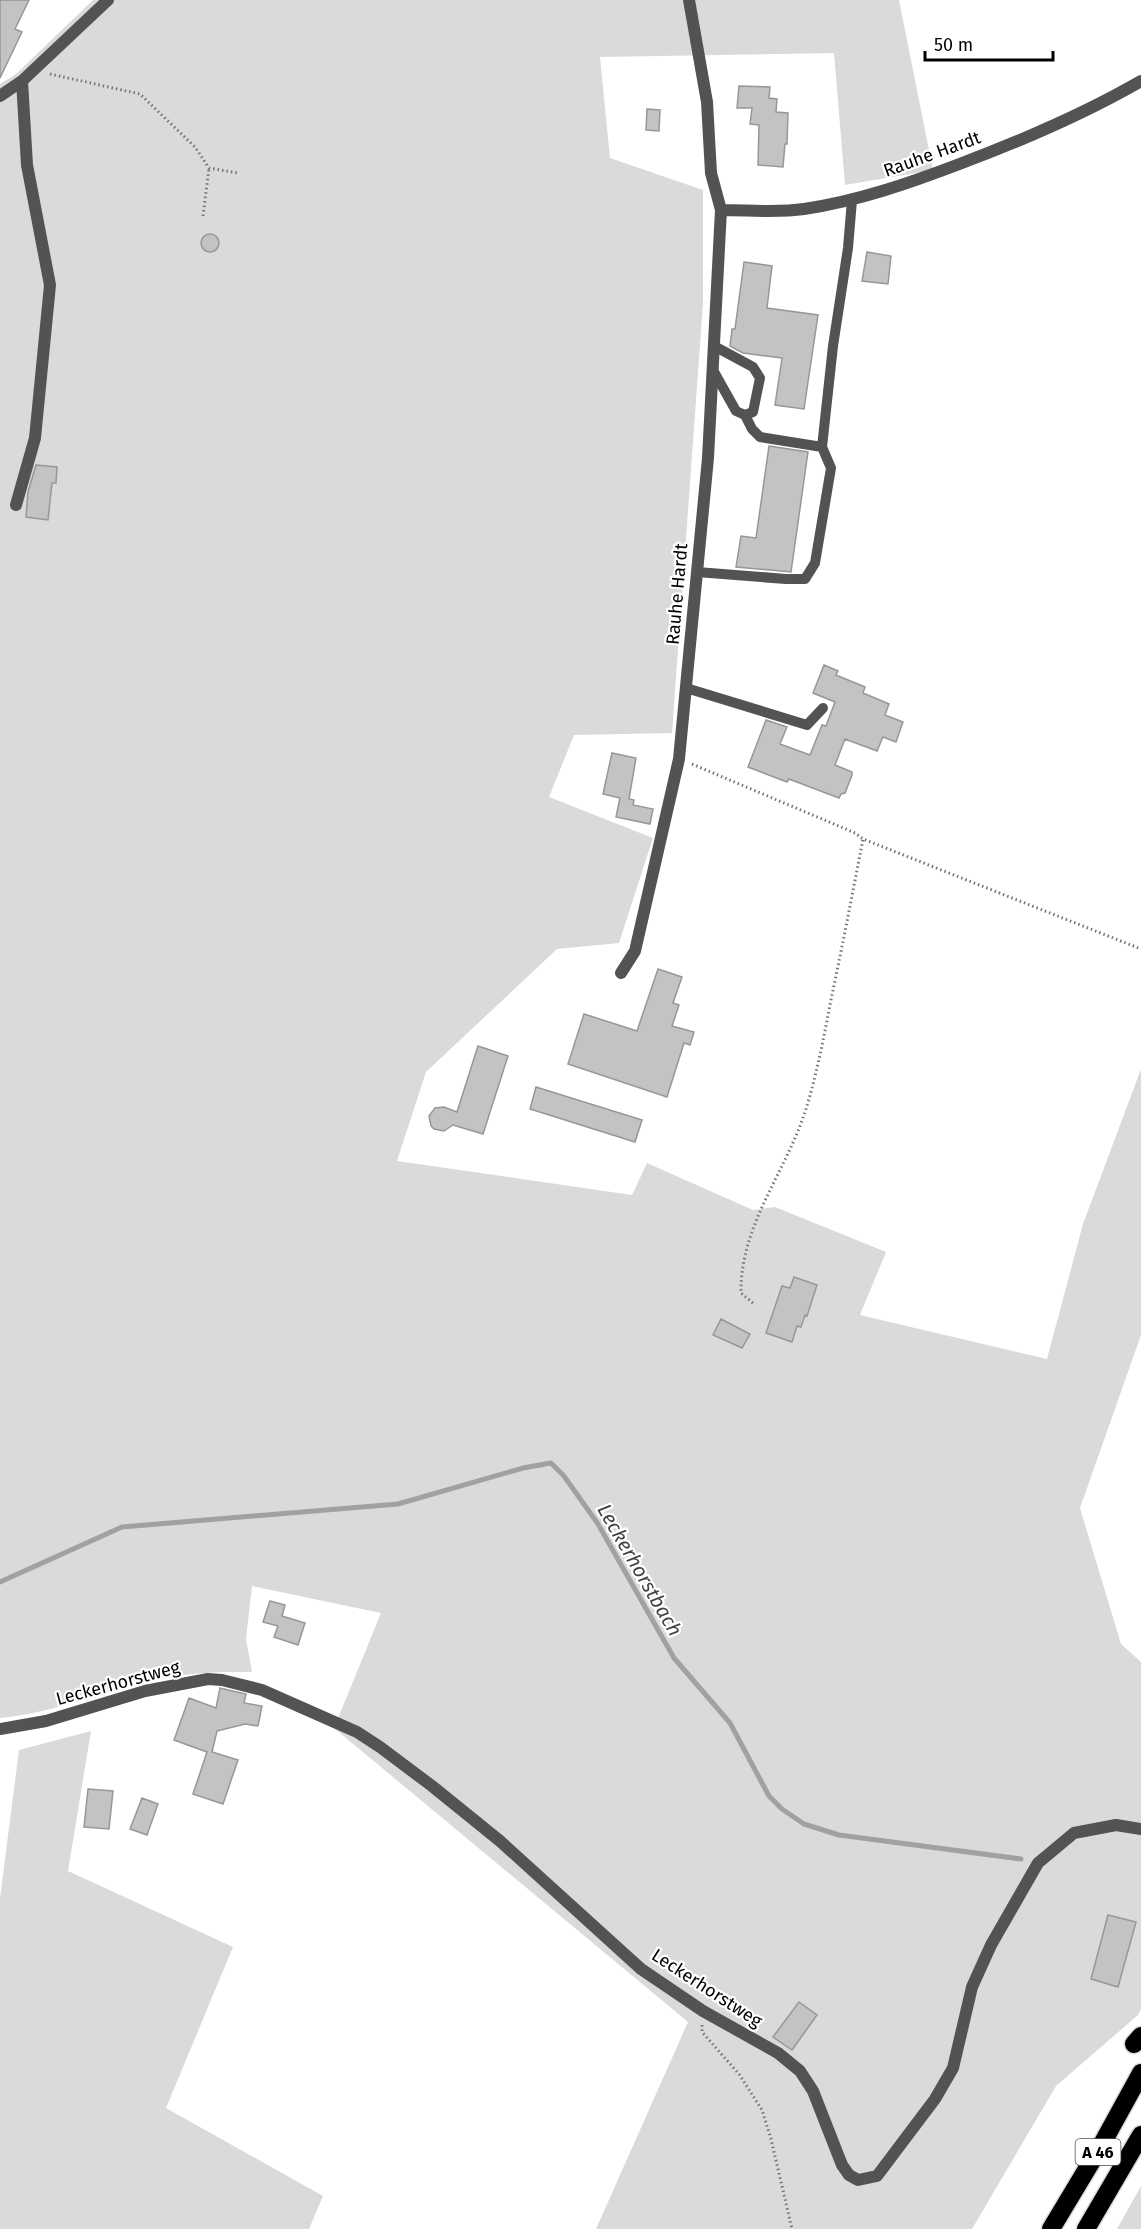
<svg xmlns="http://www.w3.org/2000/svg" width="1141" height="2229" font-family="'Fira Sans',sans-serif">
<style>
.green{fill:#dadada}
.lines{fill:none;stroke-linecap:round;stroke-linejoin:round}
.stream{stroke:#a1a1a1;stroke-width:5}
.building{fill:#c3c3c3;stroke:#979797;stroke-width:1.5}
.motorway-casing{stroke:#dbdbdb;stroke-width:21}
.path{stroke:#757575;stroke-width:3;stroke-dasharray:1.5 3;stroke-linecap:butt}
.service{stroke:#535353;stroke-width:10}
.minor{stroke:#535353;stroke-width:12}
.motorway{stroke:#000;stroke-width:18}
.labels{text-anchor:middle;stroke-width:4.5;stroke-linejoin:round;paint-order:stroke}
.shield{fill:#fff;stroke:#4c4c4c;stroke-width:1.5}
.shield-label{font-size:16px;font-weight:bold;fill:#000}
.street-label{font-size:18px;fill:#000;stroke:#fff}
.water-label{font-size:20px;font-style:italic;fill:#424242;stroke:#fff}
</style>
<rect width="100%" height="100%" fill="#fff"/>
<path class="green" d="M93,0H899L933,170L845,185L834,53L600,57L610,158L703,190V303L672,733L574,735L549,797L653,838L619,943L557,949L426,1072L397,1161L632,1195L647,1163L753,1210L775,1207L886,1252L860,1315L1047,1359L1083,1224L1141,1069V1335L1080,1508L1121,1644L1141,1662V2009L1138,2015L1056,2086L972,2229H596L688,2022L334,1728L381,1613L252,1586L246,1639L252,1672C221,1672 191,1672 160,1679C107,1690 55,1713 0,1718V84L16,74Z
M91,1731L68,1871L233,1947L166,2108L323,2196L309,2229H0V1898L19,1750Z
M1141,2186V2229H1117Z"/>
<g class="lines">
<path class="stream" d="M0,1582L122,1527L398,1504L523,1468L551,1463L564,1476L598,1524L674,1658L730,1723L769,1796L782,1809L804,1824L839,1835L1021,1859"/>
</g>
<path class="building" d="M0,0H29L15,29L22,32L0,78Z
M739,86L770,87L769,98L777,99L776,112L788,113L787,144H785L783,167L758,165L759,125L750,124L752,108H737Z
M647,109L660,110L659,131L646,130Z
M201 243a9 9 0 1 1 18 0a9 9 0 1 1-18 0Z
M867,252L891,256L888,284L862,281Z
M744,262L772,266L767,308L818,315L804,409L775,405L782,358L743,353L730,346L732,329H735Z
M769,446L808,452L791,572L736,567L741,536L756,538Z
M36,465L57,467L56,483H52L48,520L26,517L28,492Z
M824,665L838,671L836,675L865,687L863,693L889,704L885,715L903,722L896,742L883,737L877,751L845,739L835,765L852,772V775L845,793L841,794L839,798L789,779L787,782L748,767L766,720L787,727L780,744L810,755L822,725L826,726L835,702L813,693Z
M612,753L636,758L629,799L634,800L633,805L653,809L650,824L616,817L620,798L603,794Z
M658,969L682,977L673,1003L679,1005L672,1026L694,1032L690,1045L684,1043L667,1097L568,1064L584,1014L637,1031Z
M478,1046L508,1056L483,1134L453,1125L444,1131L434,1129L431,1126L429,1116L435,1108L444,1107L457,1112Z
M536,1087L642,1120L635,1142L530,1109Z
M794,1277L817,1285L807,1316L805,1315L801,1327L797,1326L792,1342L766,1333L782,1286L790,1288Z
M721,1319L750,1334L742,1348L713,1335Z
M270,1601L285,1605L282,1616L305,1623L298,1645L274,1637L278,1626L263,1622Z
M220,1688L246,1694L244,1703L262,1706L258,1726L245,1724L217,1731L212,1752L238,1760L223,1804L193,1794L207,1752L174,1740L189,1698L216,1708Z
M88,1789L113,1791L109,1829L84,1827Z
M142,1798L158,1804L147,1835L130,1829Z
M1108,1915L1136,1922L1118,1987L1091,1979Z
M799,2002L817,2015L792,2050L773,2037Z"/>
<g class="lines">
<g class="motorway-casing">
<path id="motorway" d="M1134,2044L1141,2036
M1051,2229L1102,2144L1141,2073
M1086,2229L1141,2135"/>
</g>
<path class="path" d="M50,74L140,94L195,147L209,168L238,173
M203,216L209,168
M692,764L855,833L863,839L1141,949
M753,1303L741,1293C740,1227 784,1174 804,1115C817,1076 824,1035 832,995C843,943 853,891 863,839
M702,2025V2032L739,2074L762,2110L771,2139L792,2229"/>
<path class="service" d="M713,370L736,411L745,415L753,412L760,378L753,367L714,346
M745,415L752,429L760,437L822,447
M697,572L786,579H805L815,563L831,468L822,447L833,346L848,248L852,200
M686,688L807,725L823,708"/>
<path class="minor" d="M0,96L22,81L108,0
M721,210C748,210 777,213 804,209C858,201 910,183 962,163C1023,140 1084,114 1141,81
M16,505L35,438L50,285L27,165L22,81
M621,973L635,951L679,759L708,458L721,210L711,173L707,102L689,0
M0,1729L46,1721L145,1691L208,1679L222,1680L262,1690L357,1732L380,1747L432,1786L500,1841L641,1969L703,2011L778,2053L800,2071L813,2091L842,2165L849,2175L858,2180L877,2176L935,2099L953,2068L972,1987L991,1945L1038,1863L1074,1833L1116,1825L1141,1829"/>
<use href="#motorway" class="motorway"/>
</g>
<g class="labels">
<rect class="shield" x="1075.5" y="2139" width="45" height="26" rx="4.5"/>
<g class="shield-label">
<text x="1098" y="2158">A 46</text>
</g>
<g class="street-label">
<text transform="translate(932 154) rotate(-20)" y="6">Rauhe Hardt</text>
<text transform="translate(677 594) rotate(-85)" y="6">Rauhe Hardt</text>
<text transform="translate(118 1683) rotate(-15)" y="6">Leckerhorstweg</text>
<text transform="translate(707 1988) rotate(33)" y="6">Leckerhorstweg</text>
</g>
<g class="water-label">
<text transform="translate(640 1570) rotate(60)" y="7">Leckerhorstbach</text>
</g>
</g>
<path d="M925 51v9h128v-9" fill="none" stroke="#000000" stroke-width="3"/>
<text x="934" y="51" font-size="18" fill="#000000" stroke="#ffffff" stroke-width="4.5" paint-order="stroke">50 m</text>
</svg>
